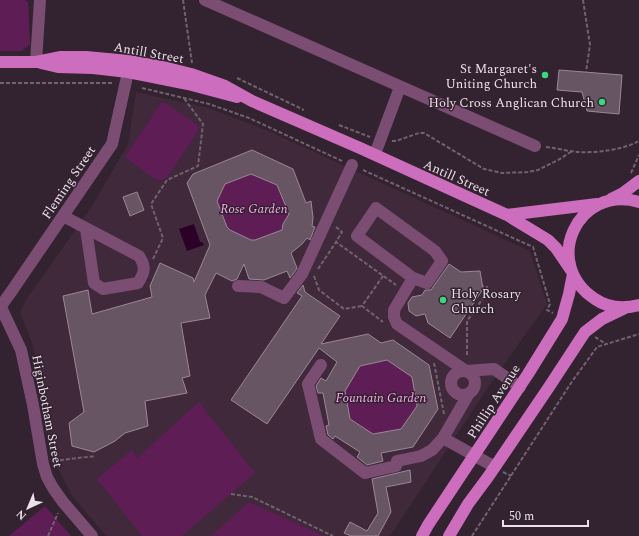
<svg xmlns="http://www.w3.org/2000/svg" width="639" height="536" font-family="Spectral,serif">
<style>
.built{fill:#3f293b}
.green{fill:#5f1d56}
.water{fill:#2d0027}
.building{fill:#685564;stroke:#9b8797;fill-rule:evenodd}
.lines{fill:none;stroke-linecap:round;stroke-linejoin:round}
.path{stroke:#71626e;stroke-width:2;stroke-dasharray:4 2;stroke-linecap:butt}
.minor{stroke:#7b4d73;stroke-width:12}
.major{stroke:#cd6dbd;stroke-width:12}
.poi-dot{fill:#38d880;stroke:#33222f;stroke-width:1.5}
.labels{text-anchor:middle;stroke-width:3;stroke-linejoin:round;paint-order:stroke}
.street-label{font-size:13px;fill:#ece1ea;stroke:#33222f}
.poi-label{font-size:13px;fill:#ece1ea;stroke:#33222f;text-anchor:end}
.park-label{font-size:13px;font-style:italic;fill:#f6a7e7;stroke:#33222f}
</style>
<rect width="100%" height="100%" fill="#33222f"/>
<path class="built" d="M136,92L209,108L273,133L530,251L547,304L493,380L390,536H106L72,496L57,466L46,430L33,346L20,312L26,300L92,206L128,144Z"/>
<path class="green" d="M0,0H25L28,2L30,44L22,51H0Z
M162,102L169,105L199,126L198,131L167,178L158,181L127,159L126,155Z
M251,174L277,185L289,214L283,224L282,230L255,240H251L230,230L227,227L217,201L225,184Z
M387,360L412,377L417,406L401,429L373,434L350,419L345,391L360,366Z
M199,402L255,473L182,536H142L97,479L132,450L137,458Z
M249,502L324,536H211Z
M45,506L71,536H9Z"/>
<path class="water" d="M194,224L200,242H202L204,245L187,251L179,229Z"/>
<path class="building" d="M559,70L622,75L619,114L587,111L582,92L557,90Z
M252,150L293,169L306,203L311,201L313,218L312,226L315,227L310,240L307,238L302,244L291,253L297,268L296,270L290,278L287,271L264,280L249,279L244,264L237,279L232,281L216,273L205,295L210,318L181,323L190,376L182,378L187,393L145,401L148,426L125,433L115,441L94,452L72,446L69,423L84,412L63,296L88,290L92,314L152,297L150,286L160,263L193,278L194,282L210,245L187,183L193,174ZM251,174L277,185L289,214L283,224L282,230L255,240H251L230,230L227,227L217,201L225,184Z
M137,192L144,210L130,216L123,197Z
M449,264L461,272L480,271L483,289L450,338L428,323L425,314L416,316L409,311L408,303L412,297L422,295L425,290H431L433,287Z
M303,285L305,292L340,316L321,344L368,334L381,343L393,340L429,365L438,409L413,447L381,453L383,461L367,465L357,457L360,452L335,436L333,439L328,435L326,426L329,425L323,393H318L316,386L321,378L326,381L337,362L319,348L267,424L231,400L302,296L297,293ZM387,360L412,377L417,406L401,429L373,434L350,419L345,391L360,366Z
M410,470L411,482L386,487L391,512L378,536H351L344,533L350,522L367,531L378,513L372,479Z"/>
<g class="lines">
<path class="path" d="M183,0L192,63
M583,0L590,45L586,72
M237,78L304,110
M0,83H112
M142,88L209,104L249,118L342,161
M339,125L370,137
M392,141H396L419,133H424L484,169L502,173L528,172L538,170L560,159L572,151
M546,147C556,148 567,151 577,152C597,153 622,150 639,141
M363,170L533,247L550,304L547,310L553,313
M631,173L639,155
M336,227L342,232L336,242L396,285
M153,259L163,238L151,204L167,180L198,166L203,124L183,97
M318,269L336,242
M314,276L319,290L344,309L362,306
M383,276L362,306L383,322
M595,337L606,344
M467,355V321L488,291L487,287L483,286
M434,363L444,414
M54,461L95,456
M503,472L511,476
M231,494L252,497L333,536
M48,536L58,513
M472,536L571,383L597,347L639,334"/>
<path class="minor" d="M205,0L535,146
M36,62L40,0
M375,154L400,87
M63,216L139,256C146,267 145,272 138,283L103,289L94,283L86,229
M413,278L357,236L376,208L435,251L442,261L427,283L413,278L394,310V317L397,324L466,371L494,369L520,387
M238,286L261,287L284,298L302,274L352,165
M0,305L21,350L33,405L43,464L47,477L53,488L63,502L92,536
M1,306L11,292L112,144L128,72L129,61
M321,365L308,384L321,439L365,473L396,466L397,461L421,456L432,450L443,438
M451 383a12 12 0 1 1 24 0a12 12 0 1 1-24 0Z
M468,395L443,438L495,467"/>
<path class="major" d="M0,62H36L61,57H86L129,61L167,68L191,74L225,86L252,101L360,148L507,215L548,240L556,248L571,270
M41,63L58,67L93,68L128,72L188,84L237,97
M611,199L623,193L639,181
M639,202C577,184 541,264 595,299C608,308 624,309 639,305
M507,215L597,204
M422,536L428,525L528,374L562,319L569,294L573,274
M449,536L468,504L488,477L549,387L585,332L602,319L627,307"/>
</g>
<g class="poi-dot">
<circle cx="545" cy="75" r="4"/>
<circle cx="602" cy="102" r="4"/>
<circle cx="443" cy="300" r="4"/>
</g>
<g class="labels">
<g class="street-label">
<text transform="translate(149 52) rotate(10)" y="5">Antill Street</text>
<text transform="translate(457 177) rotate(24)" y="5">Antill Street</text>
<text transform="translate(68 182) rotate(-56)" y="5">Fleming Street</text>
<text transform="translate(493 401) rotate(-57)" y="5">Phillip Avenue</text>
<text transform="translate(48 411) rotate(79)" y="5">Higinbotham Street</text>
</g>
<g class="poi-label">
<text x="537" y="73">St Margaret's<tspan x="537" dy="15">Uniting Church</tspan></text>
<text x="594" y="107">Holy Cross Anglican Church</text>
<text x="451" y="298" text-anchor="start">Holy Rosary<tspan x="451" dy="15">Church</tspan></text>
</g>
<g class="park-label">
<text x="254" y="213">Rose Garden</text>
<text x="381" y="402">Fountain Garden</text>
</g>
</g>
<g transform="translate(28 508) rotate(224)" stroke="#33222f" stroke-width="3" paint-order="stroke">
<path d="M0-3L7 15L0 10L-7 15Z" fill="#ece1ea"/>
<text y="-6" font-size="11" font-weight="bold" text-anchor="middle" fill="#ece1ea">N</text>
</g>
<path d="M503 520v6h85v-6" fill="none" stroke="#ece1ea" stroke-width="2"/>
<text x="509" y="520" font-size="12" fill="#ece1ea" stroke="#33222f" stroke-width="3" paint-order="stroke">50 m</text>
</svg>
